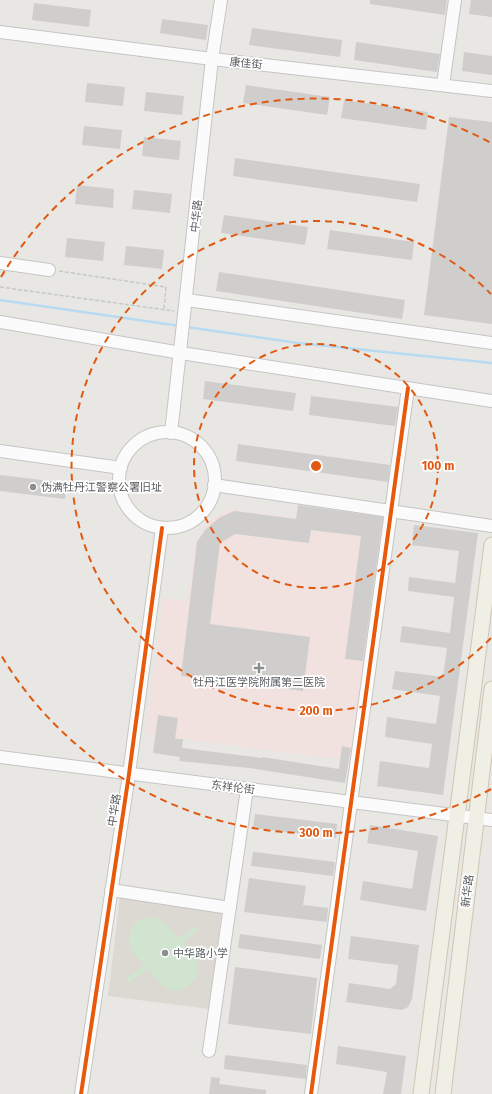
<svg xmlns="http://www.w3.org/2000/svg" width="492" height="1094" font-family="'Fira Sans','Noto Sans SC',sans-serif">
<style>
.education{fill:#dcd9d2}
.medical{fill:#f1e2df}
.green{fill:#d1e4cf}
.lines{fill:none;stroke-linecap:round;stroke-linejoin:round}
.stream{stroke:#b8dbf2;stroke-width:2.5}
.building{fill:#cfcecc}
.minor-casing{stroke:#c5c5c5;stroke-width:14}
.major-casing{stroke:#cfc6b2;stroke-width:17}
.path{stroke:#c4c9c6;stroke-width:1.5;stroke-dasharray:4 2;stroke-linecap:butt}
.minor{stroke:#fcfbfb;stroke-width:12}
.major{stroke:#f0efe6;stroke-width:15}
.cycleway-casing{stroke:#fff;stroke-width:6}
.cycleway{stroke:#e8590c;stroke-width:4}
.ring{fill:none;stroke:#e15910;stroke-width:2;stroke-dasharray:7 5}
.poi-dot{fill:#8b8d8e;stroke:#fff;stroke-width:1.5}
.labels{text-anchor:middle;stroke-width:3.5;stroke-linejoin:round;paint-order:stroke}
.street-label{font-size:11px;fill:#595c60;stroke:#fff}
.poi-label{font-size:11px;fill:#595c60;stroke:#fff;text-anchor:start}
.centre{fill:#e15910;stroke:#fff;stroke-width:2}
.ring-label{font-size:12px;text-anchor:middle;font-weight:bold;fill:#e15910;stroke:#fff;stroke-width:3.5;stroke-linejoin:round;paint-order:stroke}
</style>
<rect width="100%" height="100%" fill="#e8e7e3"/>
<path class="education" d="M120,897L222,910L209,1009L108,996Z"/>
<path class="medical" d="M229,509L381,529L352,761L146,734L163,598L188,601L195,543L209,521Z"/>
<path class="green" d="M147,917C164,918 168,926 179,938L195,927L198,931L183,942C188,949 195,956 197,964C201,982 181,996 165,987C158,983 153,975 148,969L128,983L125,980L144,965C140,959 133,954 131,947C125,934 134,920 147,917Z"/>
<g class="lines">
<path class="stream" d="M0,300L180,326
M187,327L298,343L492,363"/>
</g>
<path class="building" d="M370,0H447L445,15L370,4Z
M471,0H492V17L469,14Z
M34,3L91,10L89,27L32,20Z
M162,19L208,25L206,40L160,33Z
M252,28L342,40L340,57L249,45Z
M356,42L440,54L437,72L354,60Z
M464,52L492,56V75L462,71Z
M87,83L125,87L123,106L85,102Z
M246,85L330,97L327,115L243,103Z
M146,92L184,96L182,115L144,111Z
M344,100L428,112L426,130L341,118Z
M449,117L492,122V324L424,315Z
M84,126L122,130L120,149L82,145Z
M144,137L181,141L179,160L142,156Z
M235,158L420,184L417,202L233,176Z
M77,185L114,189L113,208L75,204Z
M134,190L172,194L170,213L132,209Z
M224,215L308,227L305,245L221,233Z
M330,230L414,242L412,260L327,249Z
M67,238L105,242L103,261L65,257Z
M126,246L164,250L162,269L124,265Z
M219,272L405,300L402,319L216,291Z
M205,381L296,393L293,411L203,399Z
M311,396L398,407L395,426L309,415Z
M238,444L390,465L388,482L236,461Z
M0,475L67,483L65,499L0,491Z
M298,505L383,517L363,661L345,659L361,536L311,530L309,543L235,534L220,543L210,624L310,637L303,691L181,676L197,542L205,530L219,518L234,511L296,519Z
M414,525L478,533L443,795L377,786L380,761L429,768L432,744L385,737L387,717L436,724L440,696L392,689L395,671L443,677L447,648L400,642L402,626L450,633L454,597L408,591L409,577L455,583L459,551L412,545Z
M158,715L178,718L175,739H183L182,748L262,758V757L339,769L342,746L351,748L345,783L249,768L179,761L180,757L153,753Z
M255,814L337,824L336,838L253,828Z
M370,825L438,836L426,911L360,900L363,881L412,889L418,851L367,843Z
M253,852L335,862L333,876L251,866Z
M249,878L306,886L303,905L328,908L327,922L244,912Z
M240,934L322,945L320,959L238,948Z
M351,936L419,945L412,999L408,1007L402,1010L346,1002L349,983L390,989L396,984L398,965L348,959Z
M235,967L317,978L311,1034L228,1024Z
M338,1046L406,1056L401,1094H383L387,1072L336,1064Z
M225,1055L307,1065L306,1079L224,1069Z
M211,1077L220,1078L219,1084L266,1090V1094H209Z"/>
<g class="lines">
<g class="minor-casing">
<path id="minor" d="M0,32L212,59L492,91
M443,85L455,0
M0,263L49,270
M187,300L492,343
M0,322L181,353L492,401
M119 480a48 48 0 1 1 96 0a48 48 0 1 1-96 0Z
M171,433L212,59L221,0
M0,451L121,468
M214,485L492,526
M0,757L492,820
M111,890L230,908
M209,1051L247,789
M81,1094L129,774L162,528
M311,1094L408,388"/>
</g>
<g class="major-casing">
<path id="major" d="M421,1094L492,545
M443,1094L492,689"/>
</g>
<path class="path" d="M59,271L166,287L164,309
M0,287L174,311"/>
<use href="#minor" class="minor"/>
<use href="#major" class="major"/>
<g class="cycleway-casing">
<path id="cycleway" d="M81,1094L129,774L162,528
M311,1094L408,388"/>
</g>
<use href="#cycleway" class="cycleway"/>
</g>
<g class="ring">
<circle cx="316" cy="466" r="122"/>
<path d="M491 638A245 245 0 1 1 491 294"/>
<path d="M491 789A367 367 0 0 1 1 655M1 277A367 367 0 0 1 491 143"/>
</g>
<g class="poi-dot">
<circle cx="33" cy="487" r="4"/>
<path d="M257 662h4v4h4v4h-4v4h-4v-4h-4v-4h4z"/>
<circle cx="165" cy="953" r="4"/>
</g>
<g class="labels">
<g class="street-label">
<text transform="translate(246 63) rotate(6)" y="4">康佳街</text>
<text transform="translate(196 216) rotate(-84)" y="4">中华路</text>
<text transform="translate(233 787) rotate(7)" y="4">东祥伦街</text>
<text transform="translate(114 810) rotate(-81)" y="4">中华路</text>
<text transform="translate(467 891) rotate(-83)" y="4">新华路</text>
</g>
<g class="poi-label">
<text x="41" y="491">伪满牡丹江警察公署旧址</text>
<text x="259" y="686" text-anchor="middle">牡丹江医学院附属第二医院</text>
<text x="173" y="957">中华路小学</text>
</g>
</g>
<circle cx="316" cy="466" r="6" class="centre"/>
<g class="ring-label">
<text x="438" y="470">100 m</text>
<text x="316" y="715">200 m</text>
<text x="316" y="837">300 m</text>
</g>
</svg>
